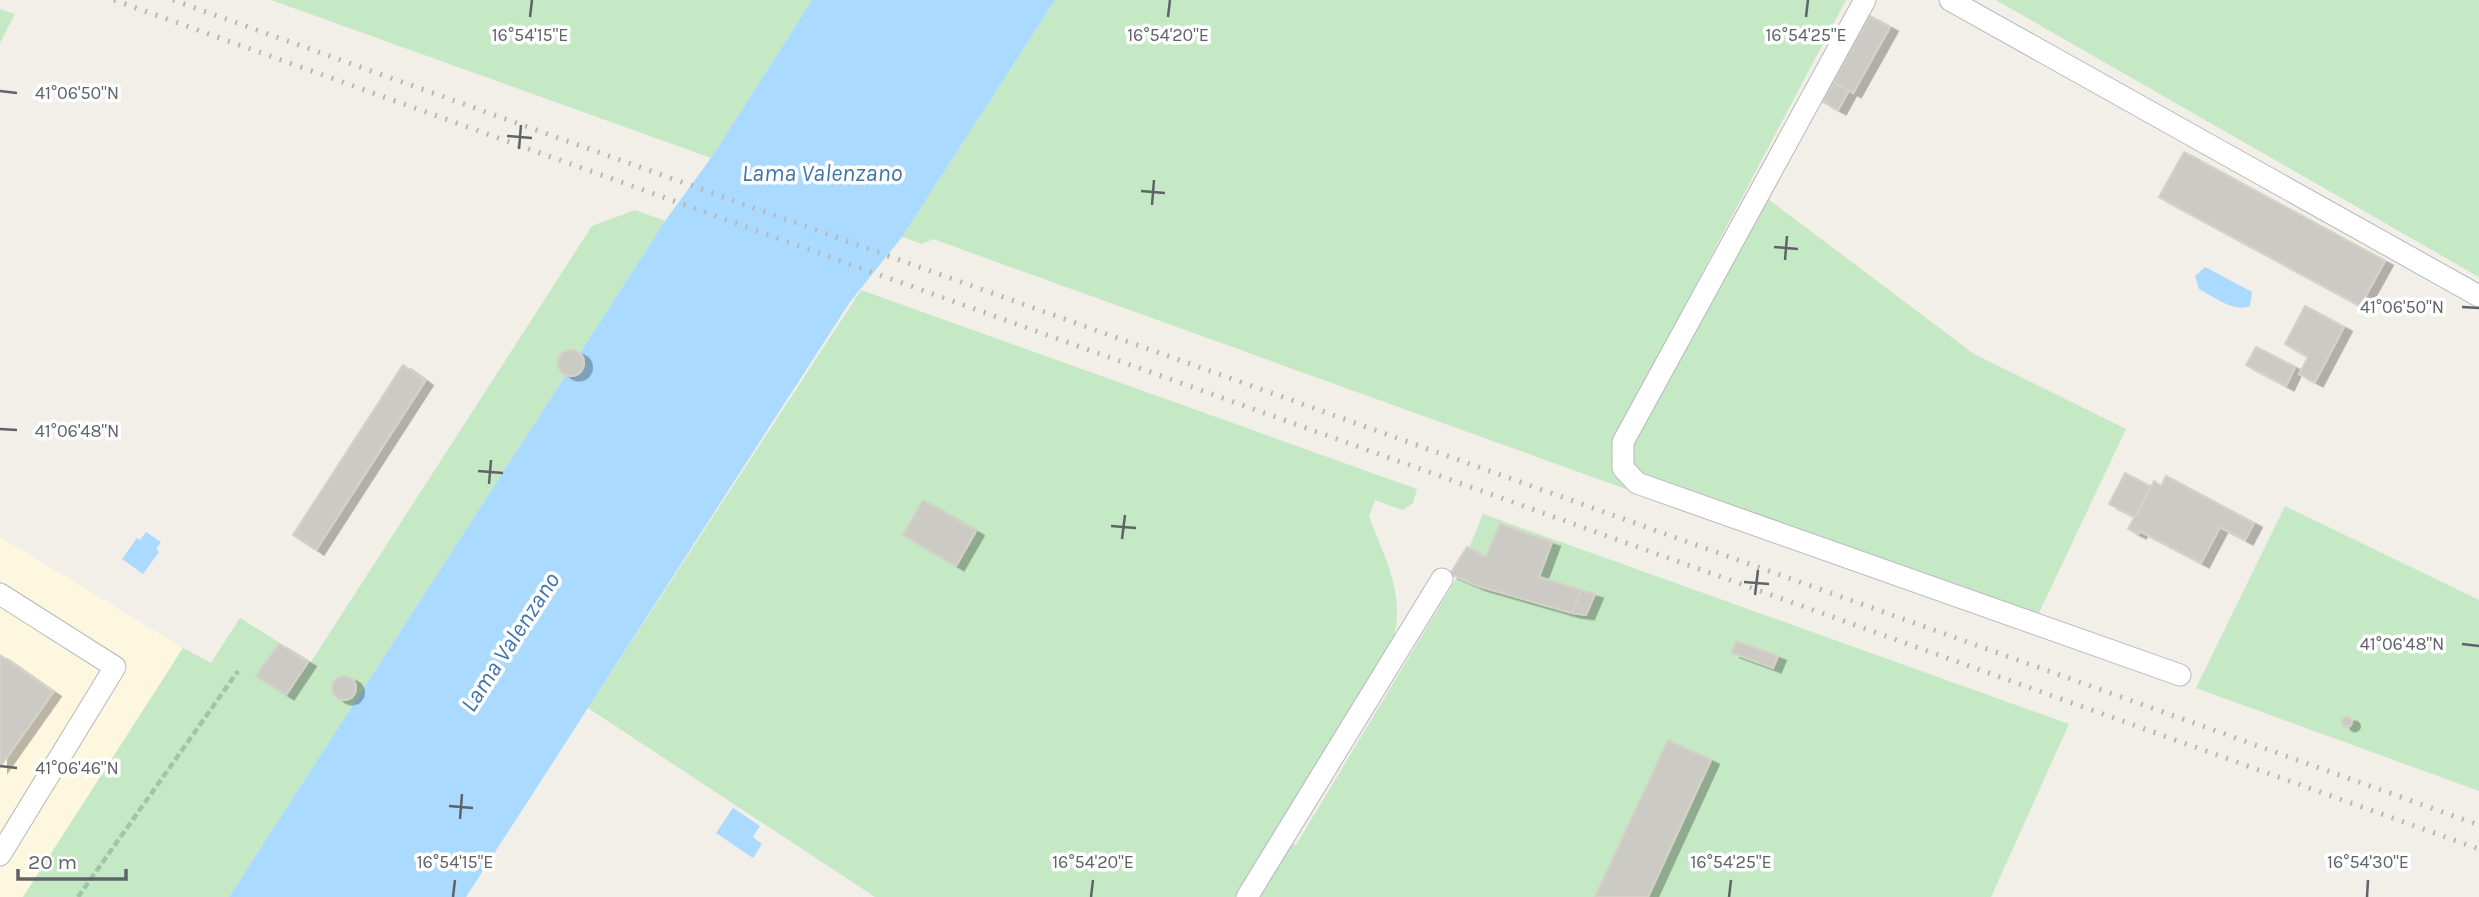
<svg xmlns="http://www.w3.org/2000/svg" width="2479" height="897" font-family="Karla,sans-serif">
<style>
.commercial{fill:#fef7e0}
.green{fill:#c5e8c5}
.water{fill:#aadaff}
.building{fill:#cccac5;stroke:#d6d1c6;stroke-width:2;filter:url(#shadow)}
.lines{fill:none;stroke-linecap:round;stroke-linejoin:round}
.lane-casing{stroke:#b5b8bc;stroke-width:23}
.path{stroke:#9cc7a9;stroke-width:4.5;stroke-dasharray:7 3.5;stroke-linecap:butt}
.lane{stroke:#fff;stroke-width:21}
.rail{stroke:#b6b7b8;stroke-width:5;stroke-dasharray:2 9;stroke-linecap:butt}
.ticks{fill:none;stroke:#5f6368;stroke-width:2.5}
.labels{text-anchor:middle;stroke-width:7;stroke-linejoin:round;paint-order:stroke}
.water-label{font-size:24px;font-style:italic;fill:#4174aa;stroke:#fff}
.ticks-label{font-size:18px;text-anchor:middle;fill:#5f6368;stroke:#fff;stroke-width:7;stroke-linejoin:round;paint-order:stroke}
</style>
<defs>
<filter id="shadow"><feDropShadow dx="8" dy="4.5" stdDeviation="0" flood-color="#0004"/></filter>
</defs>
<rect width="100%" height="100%" fill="#f1efe8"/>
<path class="commercial" d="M0,537L183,648L23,897H0Z"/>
<path class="green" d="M271,0H812L711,158Z
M1055,0H1846L1612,444C1610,467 1617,477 1634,492L933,239L922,244L902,237Z
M1996,0H2479V277Z
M0,9L15,14L0,43Z
M1768,199L1974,354L2126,429L2038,615L1641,476L1631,462L1630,450Z
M635,210L665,221L229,897H23L183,648L211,663L240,618L311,662L592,226Z
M861,290L1417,489L1413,503L1403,510L1375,500L1369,517C1384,556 1405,593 1394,636L1235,897H875L588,708Z
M2285,506L2479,600V791L2196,688Z
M1483,514L2069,724L1991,897H1259L1292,843L1296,845L1456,579Z"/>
<path class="water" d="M812,0H1055L902,237L850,302L466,897H229L665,221L711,158Z
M2205,267L2252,292L2250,306C2234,313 2213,296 2199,289L2195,276Z
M146,532L161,542L156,549L159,552L143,574L122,559L137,538L140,540Z
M733,808L760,826L753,837L762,844L753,858L716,833Z"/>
<path class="building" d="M1870,16L1890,27L1853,93L1833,82Z
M1833,82L1849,90L1838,110L1823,102Z
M2184,152L2385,261L2360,306L2159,197Z
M2305,306L2344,327L2315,382L2299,374L2308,357L2285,344Z
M2256,347L2295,367L2286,386L2246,365Z
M558 363a13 13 0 1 1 26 0a13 13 0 1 1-26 0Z
M403,365L425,381L316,550L293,535Z
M2125,473L2151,487L2135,517L2109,504Z
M2166,476L2254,523L2245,540L2220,527L2201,563L2140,531L2138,534L2128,529L2154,481L2161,486Z
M923,500L976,531L956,566L903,535Z
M1500,524L1552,542L1539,577L1581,590L1572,613L1478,586L1450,574L1467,547L1486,557Z
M1581,590L1595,594L1586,615L1572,613Z
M1736,641L1778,656L1773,668L1732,653Z
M279,644L308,662L286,695L256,676Z
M0,655L53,692L0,767Z
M332 688a12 12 0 1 1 24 0a12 12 0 1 1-24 0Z
M2342 722a5 5 0 1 1 10 0a5 5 0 1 1-10 0Z
M1668,740L1711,760L1648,897H1595Z"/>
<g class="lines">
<g class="lane-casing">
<path id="lane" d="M1865,0L1623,442V468L1637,483L2180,675
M1950,0L2479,296
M0,594L115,667L0,855
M1247,897L1442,579"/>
</g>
<path class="path" d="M78,897L238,671"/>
<use href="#lane" class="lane"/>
<path class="rail" d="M114,0L2479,849
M173,0L2479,825"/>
</g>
<path class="ticks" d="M530,17L532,0M1168,17L1170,0M1806,17L1808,0M0,91L17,93M507,136L532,138M519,149L521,125M1141,191L1165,193M1152,205L1154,180M1774,247L1798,249M1785,260L1787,236M2462,307L2479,308M0,429L17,430M478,471L503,473M489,484L491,460M1111,526L1136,528M1122,539L1125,515M1744,582L1769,584M1755,595L1758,570M2462,644L2479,646M0,766L17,768M449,806L473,808M460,819L462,794M453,897L455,880M1091,897L1093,880M1729,897L1731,880M2367,897L2368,880"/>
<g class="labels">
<g class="water-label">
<text x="822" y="181">Lama Valenzano</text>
<text transform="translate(510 642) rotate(-57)" y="8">Lama Valenzano</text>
</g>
</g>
<g class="ticks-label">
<text x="530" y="41">16°54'15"E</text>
<text x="1168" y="41">16°54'20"E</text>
<text x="1806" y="41">16°54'25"E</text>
<text x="77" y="99">41°06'50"N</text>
<text x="2402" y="313">41°06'50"N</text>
<text x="77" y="437">41°06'48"N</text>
<text x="2402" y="650">41°06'48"N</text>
<text x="77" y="774">41°06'46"N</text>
<text x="455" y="868">16°54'15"E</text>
<text x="1093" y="868">16°54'20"E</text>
<text x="1731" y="868">16°54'25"E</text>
<text x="2368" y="868">16°54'30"E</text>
</g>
<path d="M18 869v10h108v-10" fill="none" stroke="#5f6368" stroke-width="3.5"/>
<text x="28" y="869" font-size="21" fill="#5f6368" stroke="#ffffff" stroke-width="5" paint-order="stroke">20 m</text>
</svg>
